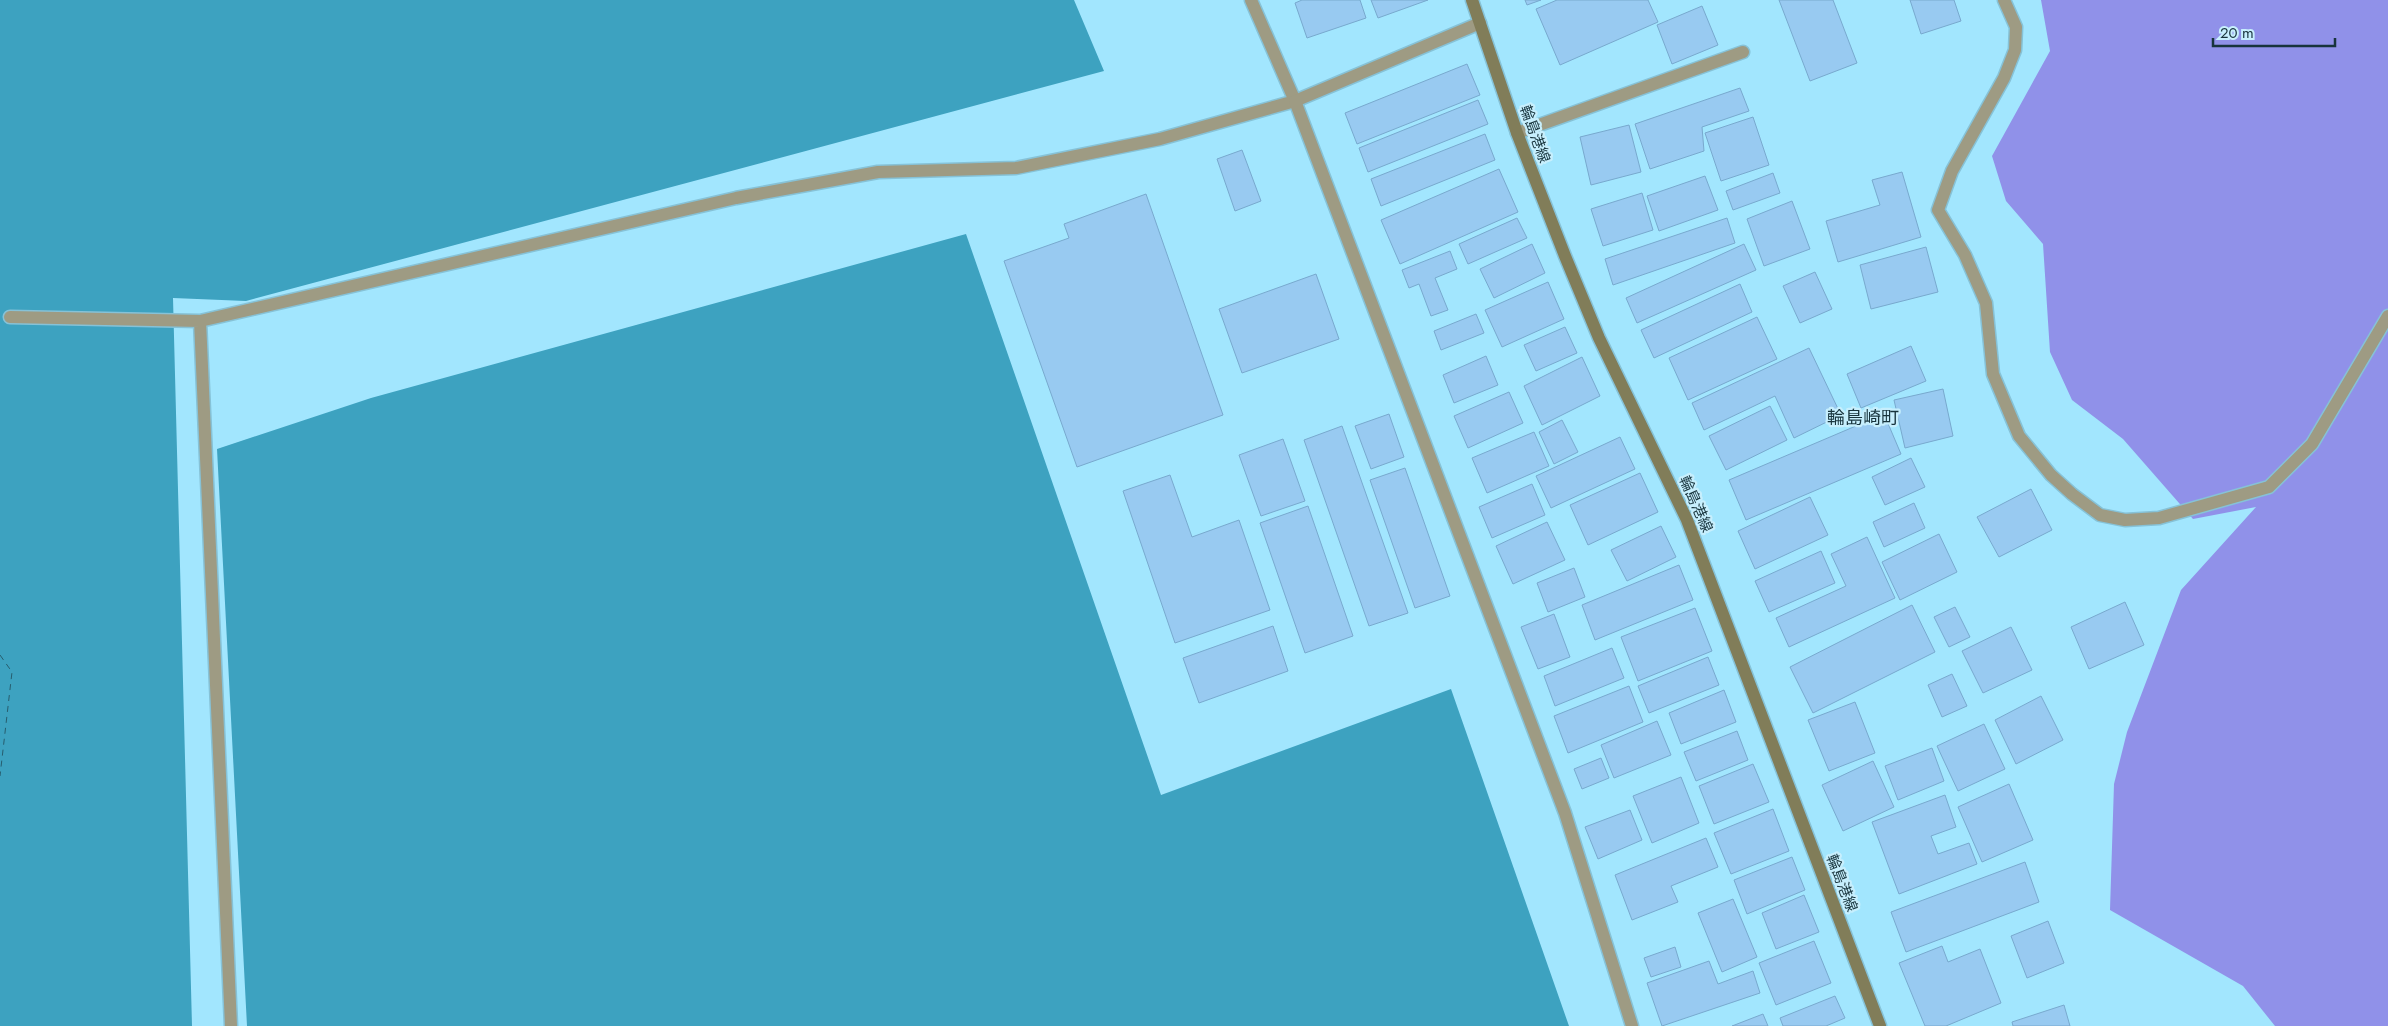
<svg xmlns="http://www.w3.org/2000/svg" width="2388" height="1026" font-family="Jost,'Noto Sans JP',sans-serif">
<style>
.forest{fill:#9091e9}
.water{fill:#3da2c0}
.lines{fill:none;stroke-linecap:round;stroke-linejoin:round}
.ferry{stroke:#275d6e;stroke-width:1;stroke-dasharray:6 5;stroke-linecap:butt}
.building{fill:#98caf1;stroke:#78a9ce}
.service-casing{stroke:#86c2d7;stroke-width:15}
.minor-casing{stroke:#86c2d7;stroke-width:15}
.secondary-casing{stroke:#86c2d7;stroke-width:15}
.service{stroke:#9e9b83;stroke-width:12}
.minor{stroke:#9e9b83;stroke-width:12}
.secondary{stroke:#817d59;stroke-width:12}
.labels{text-anchor:middle;stroke-width:4.5;stroke-linejoin:round;paint-order:stroke}
.street-label{font-size:15px;fill:#18343d;stroke:#c7effd}
.quarter-label{font-size:18px;fill:#18343d;stroke:#c7effd}
</style>
<rect width="100%" height="100%" fill="#a2e6fe"/>
<path class="forest" d="M2041,0H2388V1026H2275L2243,986L2110,910L2114,784L2127,732L2181,590L2256,507L2193,519L2123,439L2072,400L2050,352L2043,244L2006,201L1992,156L2050,51Z"/>
<path class="water" d="M0,0H1074L1104,71L246,301L173,298L192,1026H0Z
M966,234L1161,795L1451,689L1569,1026H247L217,449L371,398Z"/>
<g class="lines">
<path class="ferry" d="M0,655L12,672L0,776"/>
</g>
<path class="building" d="M1302,0H1360L1366,18L1307,38L1295,3Z
M1371,0H1428L1378,18Z
M1525,0H1541L1527,5Z
M1557,0H1648L1658,22L1560,65L1536,9Z
M1779,0H1833L1857,63L1810,81Z
M1910,0H1954L1961,21L1921,34Z
M1702,6L1718,45L1672,64L1657,25Z
M1467,64L1480,95L1357,144L1345,113Z
M1740,88L1749,111L1702,127L1704,151L1650,169L1635,124Z
M1478,100L1488,124L1368,172L1359,148Z
M1753,117L1769,165L1721,181L1705,133Z
M1629,125L1641,172L1591,185L1580,137Z
M1485,134L1495,160L1381,206L1371,179Z
M1242,150L1261,201L1235,211L1217,159Z
M1499,169L1518,212L1400,264L1381,220Z
M1902,172L1921,237L1838,262L1826,221L1880,205L1872,180Z
M1773,173L1780,193L1733,210L1726,191Z
M1705,176L1718,210L1659,231L1647,196Z
M1642,193L1653,230L1603,246L1591,209Z
M1146,194L1223,415L1077,467L1004,261L1069,238L1064,224Z
M1792,201L1810,249L1764,266L1747,219Z
M1517,218L1527,238L1468,264L1459,244Z
M1727,218L1735,243L1613,285L1605,259Z
M1532,244L1545,273L1494,298L1480,269Z
M1744,244L1756,270L1637,323L1626,298Z
M1926,247L1938,292L1871,309L1860,265Z
M1450,251L1457,269L1435,278L1448,310L1431,316L1419,284L1409,288L1402,270Z
M1815,272L1832,309L1800,323L1783,286Z
M1316,274L1339,339L1242,373L1219,309Z
M1548,282L1564,319L1502,347L1485,310Z
M1740,284L1752,312L1654,358L1641,330Z
M1476,314L1484,333L1441,350L1434,331Z
M1757,317L1777,359L1688,400L1669,358Z
M1565,327L1577,353L1536,371L1524,345Z
M1911,346L1926,381L1861,408L1847,374Z
M1809,348L1841,415L1794,438L1775,396L1704,430L1692,403Z
M1486,356L1498,385L1454,403L1443,375Z
M1582,357L1600,396L1542,425L1524,386Z
M1943,389L1953,436L1905,448L1894,400Z
M1509,392L1523,423L1468,448L1454,416Z
M1770,406L1787,440L1726,470L1709,436Z
M1389,414L1404,457L1371,469L1355,426Z
M1884,414L1901,454L1746,520L1729,480Z
M1562,420L1578,452L1554,464L1539,432Z
M1342,426L1408,613L1369,626L1304,440Z
M1534,432L1549,466L1487,493L1472,458Z
M1620,437L1635,469L1551,508L1536,476Z
M1283,439L1305,501L1261,516L1239,455Z
M1911,458L1925,487L1885,505L1872,477Z
M1405,468L1450,596L1415,608L1370,480Z
M1640,473L1658,512L1588,545L1570,505Z
M1170,475L1192,537L1239,520L1270,610L1175,643L1123,491Z
M1532,484L1545,515L1492,538L1479,507Z
M2031,489L2052,530L1999,557L1977,517Z
M1810,497L1828,535L1755,569L1738,531Z
M1914,503L1925,528L1884,547L1873,522Z
M1308,506L1353,636L1305,653L1260,523Z
M1547,522L1565,560L1513,584L1496,546Z
M1661,526L1676,557L1627,581L1611,550Z
M1939,534L1957,572L1900,600L1882,562Z
M1867,537L1895,598L1789,647L1776,618L1846,586L1831,554Z
M1821,551L1835,583L1769,612L1755,581Z
M1679,565L1693,600L1595,640L1582,605Z
M1574,568L1585,597L1548,612L1537,583Z
M2125,602L2144,645L2089,669L2071,627Z
M1912,605L1935,652L1813,713L1790,667Z
M1955,607L1970,637L1949,647L1934,617Z
M1695,608L1712,651L1638,681L1621,637Z
M1554,614L1570,657L1538,669L1521,627Z
M1273,626L1288,671L1199,703L1183,658Z
M2011,627L2032,670L1983,693L1962,651Z
M1612,648L1624,678L1555,706L1544,676Z
M1708,657L1719,685L1649,713L1638,686Z
M1952,674L1967,706L1942,717L1928,685Z
M1629,686L1643,722L1568,753L1554,716Z
M1724,690L1736,722L1681,744L1669,713Z
M2041,696L2063,740L2016,764L1995,720Z
M1855,702L1875,753L1829,771L1808,720Z
M1657,721L1671,755L1614,778L1601,745Z
M1984,724L2005,769L1958,791L1937,746Z
M1737,731L1748,760L1696,781L1684,752Z
M1932,748L1944,781L1898,800L1885,766Z
M1601,758L1609,778L1582,789L1574,769Z
M1873,761L1894,807L1843,831L1822,785Z
M1753,764L1769,802L1714,824L1699,786Z
M1681,777L1699,823L1652,843L1633,796Z
M2009,784L2033,840L1982,862L1958,807Z
M1945,795L1956,827L1931,836L1938,854L1969,843L1977,864L1899,894L1872,822Z
M1773,809L1789,851L1731,874L1714,833Z
M1630,810L1642,840L1598,859L1585,827Z
M1706,838L1718,867L1671,886L1678,902L1632,920L1615,875Z
M1792,857L1805,890L1747,914L1734,880Z
M2025,862L2039,902L1906,952L1891,912Z
M1804,895L1819,932L1776,949L1762,913Z
M1733,899L1757,957L1722,972L1698,913Z
M2048,921L2064,963L2027,978L2011,936Z
M1814,941L1831,983L1776,1005L1759,963Z
M1942,946L1948,962L1980,949L2001,1003L1946,1026H1925L1899,963Z
M1675,947L1681,967L1651,977L1644,958Z
M1709,961L1718,984L1753,971L1760,993L1662,1026L1647,983Z
M1835,996L1845,1018L1826,1026H1783L1780,1018Z
M2064,1005L2070,1026H2013L2012,1022Z
M1763,1014L1768,1026H1732Z"/>
<g class="lines">
<g class="service-casing">
<path id="service" d="M1517,133L1743,52
M10,317L200,321
M231,1026L200,321L736,198L878,172L1016,168L1160,139L1295,101L1251,0"/>
</g>
<g class="minor-casing">
<path id="minor" d="M2004,0L2016,27L2015,50L2004,78L1952,171L1938,210L1965,255L1986,303L1993,374L2019,436L2051,475L2072,494L2100,515L2125,520L2159,518L2269,487L2312,444L2388,316
M1480,23L1295,101L1565,813L1632,1026"/>
</g>
<g class="secondary-casing">
<path id="secondary" d="M1472,0L1517,133L1565,256L1599,338L1687,520L1880,1026"/>
</g>
<use href="#service" class="service"/>
<use href="#minor" class="minor"/>
<use href="#secondary" class="secondary"/>
</g>
<g class="labels">
<g class="street-label">
<text transform="translate(1535 134) rotate(70)" y="5">輪島港線</text>
<text transform="translate(1696 504) rotate(66)" y="5">輪島港線</text>
<text transform="translate(1842 883) rotate(69)" y="5">輪島港線</text>
</g>
<g class="quarter-label">
<text x="1863" y="424">輪島崎町</text>
</g>
</g>
<path d="M2213 38v8h122v-8" fill="none" stroke="#18343d" stroke-width="2.5"/>
<text x="2220" y="38" font-size="15" fill="#18343d" stroke="#c7effd" stroke-width="4" paint-order="stroke">20 m</text>
</svg>
